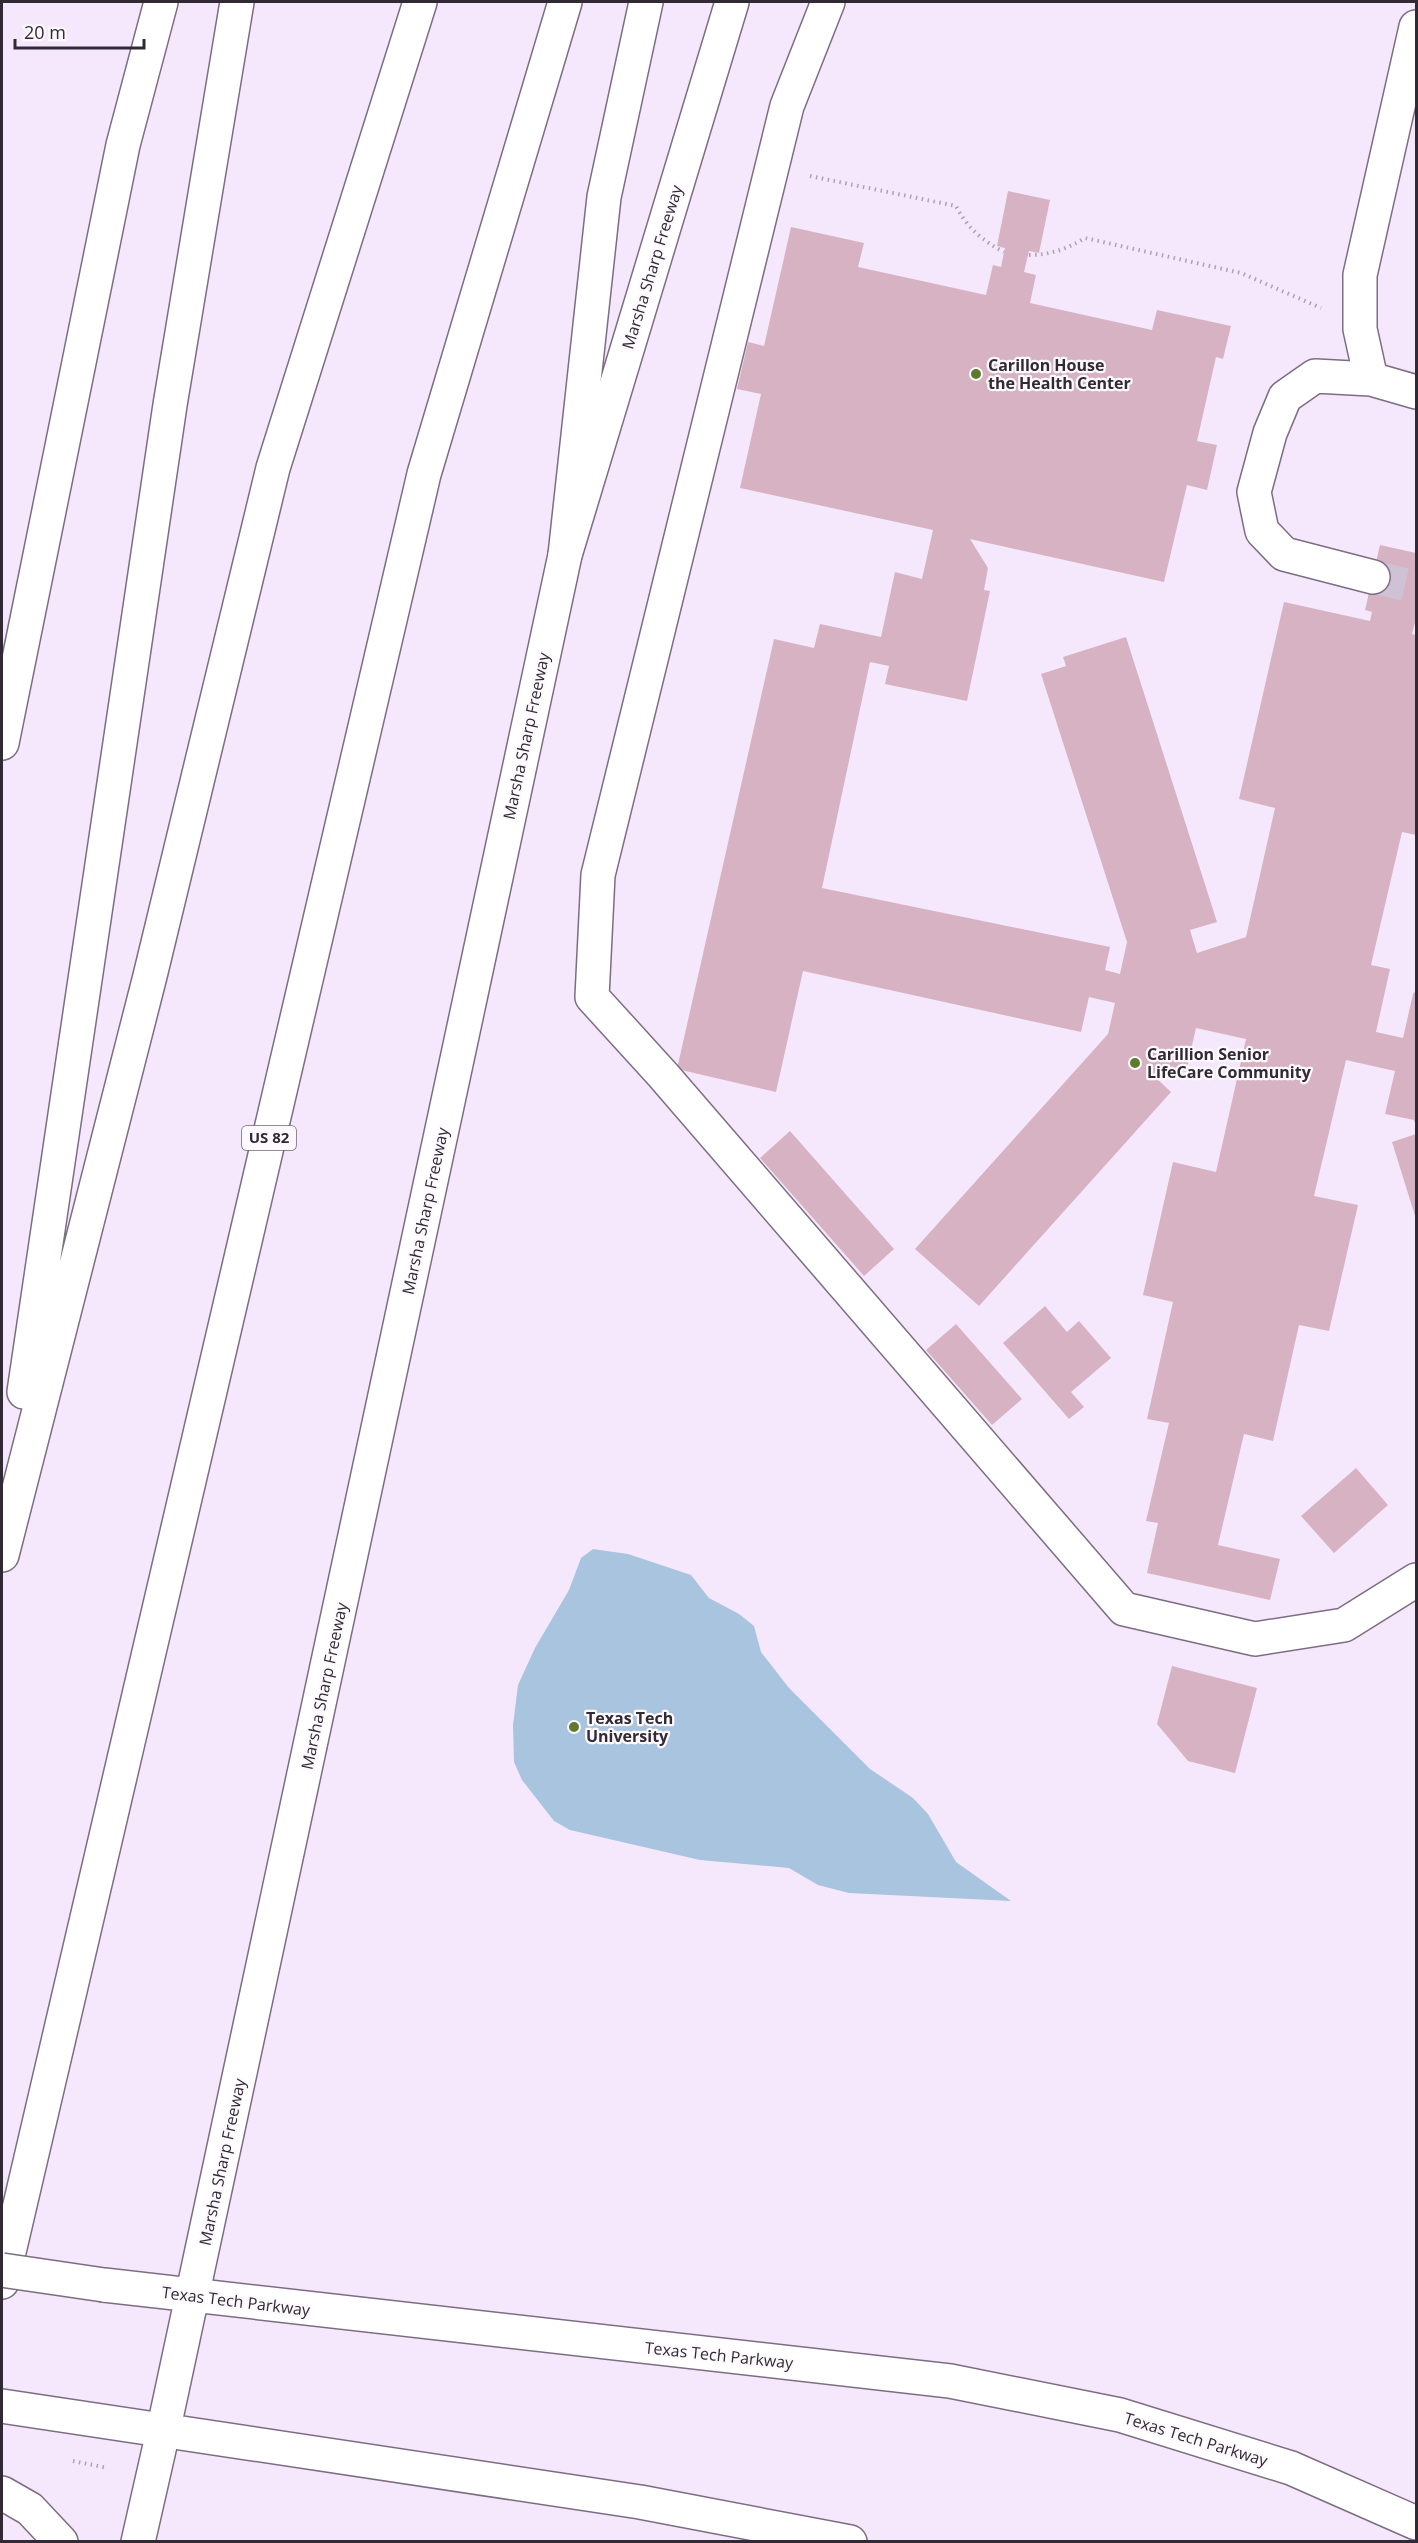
<svg xmlns="http://www.w3.org/2000/svg" width="1418" height="2543" font-family="'Open Sans',sans-serif">
<style>
.water{fill:#a8c4de}
.building{fill:#d7b2c3}
.lines{fill:none;stroke-linecap:round;stroke-linejoin:round}
.minor-tunnel{stroke:#cec2d4;stroke-width:33;stroke-dasharray:33 16;stroke-linecap:butt}
.minor-casing{stroke:#7c6d83;stroke-width:36}
.major-casing{stroke:#7c6d83;stroke-width:36}
.highway-casing{stroke:#7c6d83;stroke-width:36}
.path{stroke:#aca1b1;stroke-width:4;stroke-dasharray:1.5 4.5;stroke-linecap:butt}
.minor{stroke:#fff;stroke-width:33}
.major{stroke:#fff;stroke-width:33}
.highway{stroke:#fff;stroke-width:33}
.major-bridge-casing{stroke:#7c6d83;stroke-width:36;stroke-linecap:butt}
.major-bridge{stroke:#fff;stroke-width:33}
.poi-dot{fill:#607a2d;stroke:#fdf9fe;stroke-width:2}
.labels{text-anchor:middle;stroke-width:4.5;stroke-linejoin:round;paint-order:stroke}
.shield{fill:#fdf9fe;stroke:#6e6871;stroke-width:1.5}
.shield-label{font-size:15px;font-weight:bold;fill:#312a34}
.street-label{font-size:16px;fill:#312a34;stroke:#fdf9fe}
.poi-label{font-size:16px;font-weight:bold;fill:#312a34;stroke:#fdf9fe;text-anchor:start}
</style>
<rect width="100%" height="100%" fill="#f5e8fc"/>
<path class="water" d="M593,1549L628,1554L691,1575L709,1598L739,1614L754,1626L761,1652L789,1688L870,1769L913,1798L928,1814L956,1862L1011,1901L849,1893L818,1885L789,1868L700,1860L570,1830L554,1821L522,1780L514,1762L513,1725L518,1685L535,1648L569,1590L581,1558Z"/>
<path class="building" d="M1008,191L1050,200L1039,253L1029,251L1024,272L1036,275L1030,303L1152,330L1157,310L1231,326L1223,359L1216,357L1197,441L1217,445L1207,490L1187,485L1164,582L970,539L988,568L984,590L990,591L967,701L885,684L889,666L870,662L822,888L1110,947L1105,970L1120,974L1127,942L1041,674L1066,666L1063,657L1126,637L1217,922L1190,930L1197,953L1246,937L1275,808L1239,799L1284,602L1370,621L1372,612L1365,610L1380,545L1416,553V619L1412,634L1416,635V835L1402,832L1371,965L1390,969L1376,1032L1403,1038L1413,994L1416,990V1127L1414,1120L1385,1114L1395,1071L1346,1060L1314,1196L1358,1205L1329,1331L1299,1325L1273,1441L1244,1434L1218,1545L1280,1559L1270,1600L1147,1573L1158,1523L1146,1521L1169,1423L1147,1419L1173,1302L1143,1295L1173,1162L1216,1172L1246,1039L1196,1028L1186,1072L1161,1066L1153,1075L1171,1092L979,1306L915,1249L1108,1034L1115,1003L1089,997L1081,1032L803,971L776,1092L677,1069L774,639L814,648L820,624L881,637L895,572L922,579L933,530L740,488L761,394L737,389L748,342L764,346L791,227L864,243L858,267L986,295L993,265L1001,267L1005,248L997,246Z
M790,1131L894,1249L864,1276L760,1158Z
M1416,1134V1219L1392,1142Z
M1045,1306L1067,1332L1079,1321L1111,1358L1071,1392L1084,1407L1069,1419L1003,1343Z
M956,1324L1022,1399L992,1425L926,1350Z
M1356,1468L1388,1505L1334,1553L1301,1516Z
M1172,1666L1257,1688L1235,1773L1188,1761L1157,1724Z"/>
<g class="lines">
<path class="minor-tunnel" d="M1373,577L1416,587"/>
<g class="minor-casing">
<path id="minor" d="M828,2L787,106L598,875L592,997L663,1075L1124,1609L1255,1639L1344,1625L1416,1580
M1416,27L1360,275V329L1371,379L1416,392
M1371,379L1315,376L1285,397L1270,433L1254,492L1262,531L1284,554L1373,577"/>
</g>
<g class="major-casing">
<path id="major" d="M104,2285L950,2381L1120,2415L1291,2468L1416,2523
M2,2406L640,2502L850,2542
M163,2432L565,555L732,2"/>
</g>
<g class="highway-casing">
<path id="highway" d="M565,555L604,197L646,2
M2,743L123,145L161,2
M24,1392L170,405L237,2
M2,1555L150,976L273,468L420,2
M2,2282L424,474L565,2
M2,2493L30,2509L61,2542
M138,2542L163,2432"/>
</g>
<path class="path" d="M810,176L956,206C967,228 983,241 1004,252
M1029,255C1050,255 1067,249 1085,238L1241,273L1321,308
M73,2461L108,2468"/>
<use href="#minor" class="minor"/>
<use href="#major" class="major"/>
<use href="#highway" class="highway"/>
<g class="major-bridge-casing">
<path id="major-bridge" d="M2,2270L104,2285"/>
</g>
<use href="#major-bridge" class="major-bridge"/>
</g>
<g class="poi-dot">
<circle cx="976" cy="374" r="6"/>
<circle cx="1135" cy="1063" r="6"/>
<circle cx="574" cy="1727" r="6"/>
</g>
<g class="labels">
<rect class="shield" x="242" y="1126" width="54" height="24" rx="4.5"/>
<g class="shield-label">
<text x="269" y="1143">US 82</text>
</g>
<g class="street-label">
<text transform="translate(652 267) rotate(-73)" y="6">Marsha Sharp Freeway</text>
<text transform="translate(526 736) rotate(-78)" y="6">Marsha Sharp Freeway</text>
<text transform="translate(425 1211) rotate(-78)" y="6">Marsha Sharp Freeway</text>
<text transform="translate(324 1686) rotate(-78)" y="6">Marsha Sharp Freeway</text>
<text transform="translate(222 2162) rotate(-78)" y="6">Marsha Sharp Freeway</text>
<text transform="translate(236 2301) rotate(7)" y="6">Texas Tech Parkway</text>
<text transform="translate(719 2355) rotate(6)" y="6">Texas Tech Parkway</text>
<text transform="translate(1196 2439) rotate(17)" y="6">Texas Tech Parkway</text>
</g>
<g class="poi-label">
<text x="988" y="371">Carillon House<tspan x="988" dy="18">the Health Center</tspan></text>
<text x="1147" y="1060">Carillion Senior<tspan x="1147" dy="18">LifeCare Community</tspan></text>
<text x="586" y="1724">Texas Tech<tspan x="586" dy="18">University</tspan></text>
</g>
</g>
<rect width="1418" height="2543" fill="none" stroke="#312a34" stroke-width="6"/>
<path d="M15 39v9h129v-9" fill="none" stroke="#312a34" stroke-width="3"/>
<text x="24" y="39" font-size="18" fill="#312a34" stroke="#fdf9fe" stroke-width="4.5" paint-order="stroke">20 m</text>
</svg>
